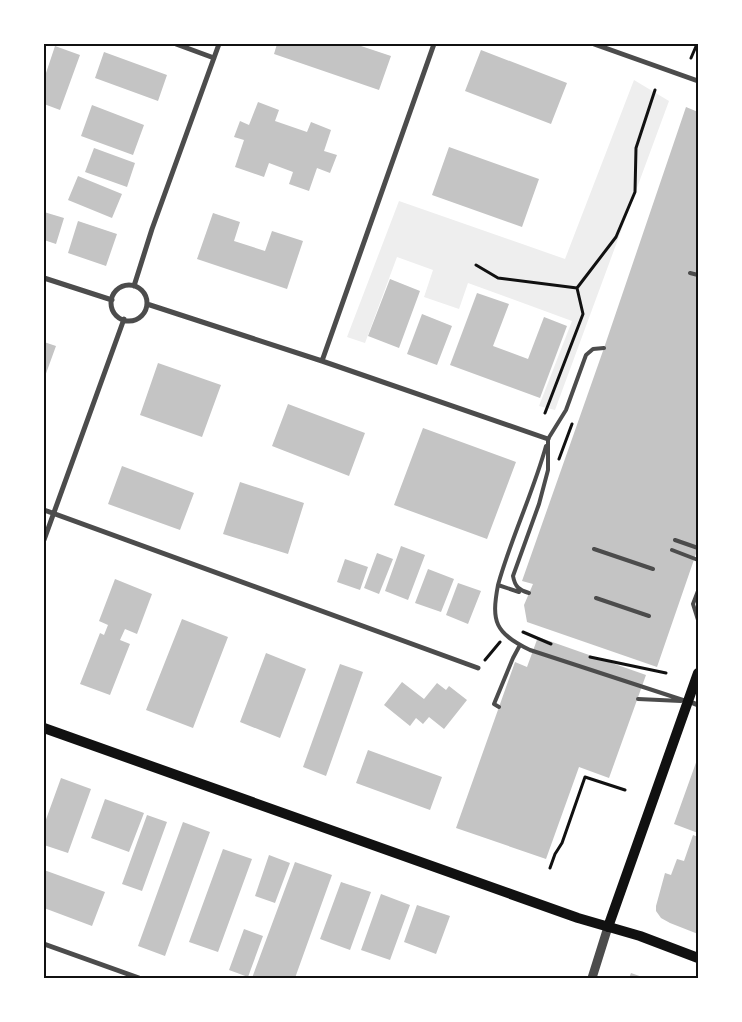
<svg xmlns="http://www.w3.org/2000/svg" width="742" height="1022" font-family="'Public Sans',sans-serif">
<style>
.green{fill:#eee}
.building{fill:#c4c4c4}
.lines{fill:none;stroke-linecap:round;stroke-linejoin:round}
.path{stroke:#111;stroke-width:3}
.service{stroke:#4c4c4c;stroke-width:4}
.minor{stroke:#4c4c4c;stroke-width:5}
.tertiary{stroke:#4c4c4c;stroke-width:9}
.secondary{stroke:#111;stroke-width:10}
.neatline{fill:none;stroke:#111;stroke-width:2}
</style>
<rect width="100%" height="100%" fill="#fff"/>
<path class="green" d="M634,80L669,101L555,410L539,406L572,321L468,283L459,309L424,297L433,270L397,257L365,343L347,337L399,201L565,259Z"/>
<path class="building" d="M277,44H355L391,56L379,90L274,54Z
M55,46L80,55L60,110L44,104V79Z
M481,50L567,83L551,124L465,91Z
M104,52L167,75L158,101L95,78Z
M258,102L279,110L275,121L307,132L311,122L331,130L324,151L337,155L330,173L317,168L309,191L289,184L293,172L269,163L264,177L235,167L244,140L234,137L240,121L249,125Z
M92,105L144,125L133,155L81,136Z
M686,107L698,112V548L657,667L527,622L524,605L533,584L522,581L604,348Z
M449,147L539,179L522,227L432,195Z
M94,148L135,163L127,187L85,172Z
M78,176L122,194L112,218L68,200Z
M44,212L64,218L56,244L44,240Z
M213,213L240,222L234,241L265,251L272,231L303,241L287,289L197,259Z
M78,221L117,234L106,266L68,253Z
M390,279L420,291L399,348L368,336Z
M477,293L509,304L493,346L528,359L544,317L567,326L540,398L450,365Z
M422,314L452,326L437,365L407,354Z
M44,342L56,346L44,379Z
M158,363L221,385L202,437L140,415Z
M288,404L365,433L349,476L272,446Z
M423,428L516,462L487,539L394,505Z
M122,466L194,493L180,530L108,504Z
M240,482L304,503L288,554L223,534Z
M401,546L425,555L408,600L385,591Z
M377,553L393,559L379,594L364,588Z
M345,559L368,567L360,590L337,582Z
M428,569L454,579L441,612L415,603Z
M115,579L152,594L137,634L125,629L120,640L130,644L110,695L80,684L100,633L104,635L108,625L99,621Z
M458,583L481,591L468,624L446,615Z
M182,619L228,637L193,728L146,710Z
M538,637L646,675L609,778L579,767L546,859L456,828L515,662L527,667Z
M266,653L306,669L280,738L240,722Z
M340,664L363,672L326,776L303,767Z
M402,682L424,699L437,683L446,690L449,686L467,700L444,729L429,717L423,724L416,718L410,726L384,705Z
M368,750L442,777L430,810L356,783Z
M698,757V833L674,824Z
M61,778L91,789L68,853L44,845V825Z
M105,799L144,813L129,852L91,838Z
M147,815L167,822L142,891L122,884Z
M183,822L210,832L165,956L138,946Z
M693,835L698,837V934L670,923L661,918L656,911V906L665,873L671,875L677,859L684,861Z
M223,849L252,859L218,952L189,942Z
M269,855L290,863L275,903L255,896Z
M295,862L332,875L295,978H252Z
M44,870L105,892L92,926L44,908Z
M341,882L371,892L350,950L320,939Z
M381,894L410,905L390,960L361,950Z
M417,905L450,916L436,954L404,942Z
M244,929L263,936L248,977L229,970Z
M631,973L645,978H629Z"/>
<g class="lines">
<path class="path" d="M691,58L697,44
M476,265L498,278L577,288L616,237L635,192L636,148L655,90
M545,413L583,314L577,288
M559,459L572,424
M523,632L551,644
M590,657L666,673
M485,660L500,642
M550,868L555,854L562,843L585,777L625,790"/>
<path class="service" d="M690,273L698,275
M675,540L698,548
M594,549L653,569
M672,550L698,560
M498,585C491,622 495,633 530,650L686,701
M698,591L693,604L698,620
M519,592L498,585C511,538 533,493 546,446
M529,593C519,590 515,587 513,576L539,504L548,470V439L566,410L586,355L593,349L604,348
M596,598L649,616
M638,699L681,701
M499,707L494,704L513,658L520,645"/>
<path class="minor" d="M176,44L214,58
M594,44L698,81
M44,278L112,300
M111 303a18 18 0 1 1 36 0a18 18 0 1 1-36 0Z
M134,286L152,229L219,44
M147,304L322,361L548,439
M322,361L434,44
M44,510L478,668
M44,540L124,319
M688,701L698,705
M44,944L139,978"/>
<path class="tertiary" d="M592,978L608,927"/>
<path class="secondary" d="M44,728L578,918L640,936L698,958
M608,927L698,673"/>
</g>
<rect width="742" height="1022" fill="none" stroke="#ffffff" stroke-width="90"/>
<rect x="45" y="45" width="652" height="932" class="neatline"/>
</svg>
